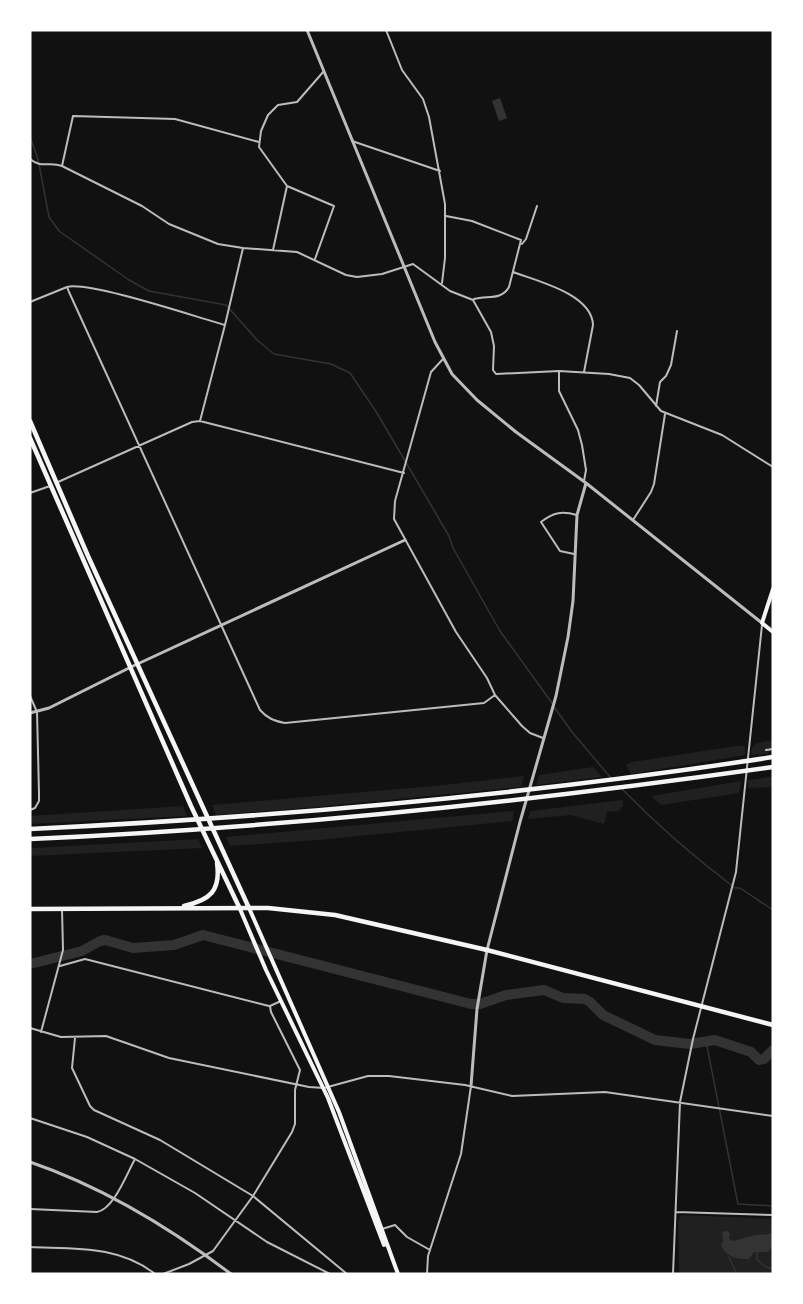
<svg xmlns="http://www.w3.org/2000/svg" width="803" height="1304" font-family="'Noto Serif',serif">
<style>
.green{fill:#202020}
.water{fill:#333}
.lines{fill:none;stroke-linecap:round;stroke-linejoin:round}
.stream{stroke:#333;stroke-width:1.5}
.river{stroke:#333;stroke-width:10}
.minor{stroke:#bcbcbc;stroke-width:2}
.tertiary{stroke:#bcbcbc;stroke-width:3}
.secondary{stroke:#f5f5f5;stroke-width:4}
.primary{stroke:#f5f5f5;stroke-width:4}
.trunk{stroke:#f5f5f5;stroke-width:4.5}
.motorway{stroke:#f5f5f5;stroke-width:4.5}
</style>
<rect width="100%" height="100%" fill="#111"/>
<path class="green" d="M773,740V749L766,754L751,755L752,748L757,743Z
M736,746H745V755L631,774L626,765L632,762Z
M593,767L602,777L536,785L539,775Z
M524,776L521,787L316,807L216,815L212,805L444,785Z
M770,777L773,779V787L748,788V780Z
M741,781L739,793L661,805L651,796Z
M623,800V806L619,811L607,812L604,824L571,815L528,819L530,811Z
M183,806L187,816L30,824V816Z
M514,811L512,821L318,840L230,846L226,837Z
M198,839L202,848L30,856V848Z
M681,1215L773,1219V1274H679L678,1221Z"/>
<path class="water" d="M500,98L507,118L499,121L492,101Z
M728,1231L730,1234L729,1239L733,1241L755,1235L771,1234L773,1236V1246L768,1252H754L749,1259C736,1259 729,1258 721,1246L723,1241L722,1232Z"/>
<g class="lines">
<path class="stream" d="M30,137L38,159L49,217L59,231L129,280L149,291L226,305L258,341L274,354L331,364L350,373L377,413L449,536L453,548L500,631L552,703
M554,707L572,732L611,778
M621,788C657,825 694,857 735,888H740L773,910
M706,1041L738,1204L773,1206
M757,1252V1260L764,1266L773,1269
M729,1257L737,1274"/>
<path class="river" d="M30,964L82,951L100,941L105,940L133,948L174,945L203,935L471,1004H480L506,995L544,990L563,998L585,999L590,1002L603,1015L655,1040L690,1044L715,1040L751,1052L759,1060L764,1059L773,1050"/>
<path class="minor" d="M386,30L402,70L423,99L429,117L445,204V258L442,283
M352,141L440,171
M30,159C42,169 49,161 62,166L142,206L169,224L218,244L243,248L297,252L346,275L357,277L382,274L413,264L450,291L473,300L491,332L494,346L493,370L496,374L559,371L609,374L630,378L639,385L661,411L722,435L773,467
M62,166L73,116L175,119L259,142
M446,216L472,221L521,240L509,287C501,301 487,295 474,299
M522,244L526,239L537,206
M273,250L287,186
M315,259L334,206L287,186L259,147L261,131L268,115L278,105L297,102L324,71
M513,272C537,281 592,294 593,325L584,372
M67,287C89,281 196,317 225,325L243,248
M30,302L67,287L69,292L260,710C267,718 274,721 285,723L484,703L495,695
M443,359L431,372L395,501L394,519L456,632L487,678L495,695L522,726L530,733L543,738
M559,371V391L578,430L582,445L586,470L584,481
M656,406L660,382L666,376L671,365L677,331
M200,421L225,325
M58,482L192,422L200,421L404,473
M30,493L50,486
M633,520L651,492L654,484L665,414
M574,554L560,551L541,522C554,512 562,511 577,515
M30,696L37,712L39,793V801L35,808L30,810
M766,750L773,749
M60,966L85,959L269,1006
M30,1028L61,1037L106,1036L169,1058L309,1087L324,1088L368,1076H389L465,1085L512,1096L605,1092L773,1116
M41,1032L63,950L62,909
M75,1038L72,1068L90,1106L94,1110L160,1140L253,1196L347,1274
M30,1118L87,1137L135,1159L195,1193L267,1242L330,1274
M30,1209L97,1212C114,1209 127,1173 135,1159
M676,1212L773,1215
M382,1229L395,1225L407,1237L430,1250
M30,1247C74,1249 119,1245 155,1274
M163,1274L189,1264L213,1251L253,1196L292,1132L295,1124V1090L300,1070L271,1012L270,1006L281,1001
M427,1274L428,1256L461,1154L471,1086
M673,1274L680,1102L693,1039L736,872L762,625"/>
<path class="tertiary" d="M307,30L435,342L452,374L477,400L516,432L586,483L762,623
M30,713L49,708L131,667L405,540
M471,1086L477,1009L487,950L520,822L556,696L568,637L573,601L577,515L586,483
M30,1162C103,1187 169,1227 231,1274"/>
<path class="secondary" d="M773,589L762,623L773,632"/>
<path class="primary" d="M249,908L339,1112L398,1274
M240,909L266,970L328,1098L384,1245"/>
<path class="trunk" d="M30,421L88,556L249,908
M30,438L191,806L240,909
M184,906C210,900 221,891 217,863
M30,909L268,908L335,915L487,950L773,1025"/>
<path class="motorway" d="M30,829C279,817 527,795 773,757
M30,839C281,828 525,802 773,767"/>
</g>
<rect width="803" height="1304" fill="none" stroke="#ffffff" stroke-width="63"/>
</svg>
